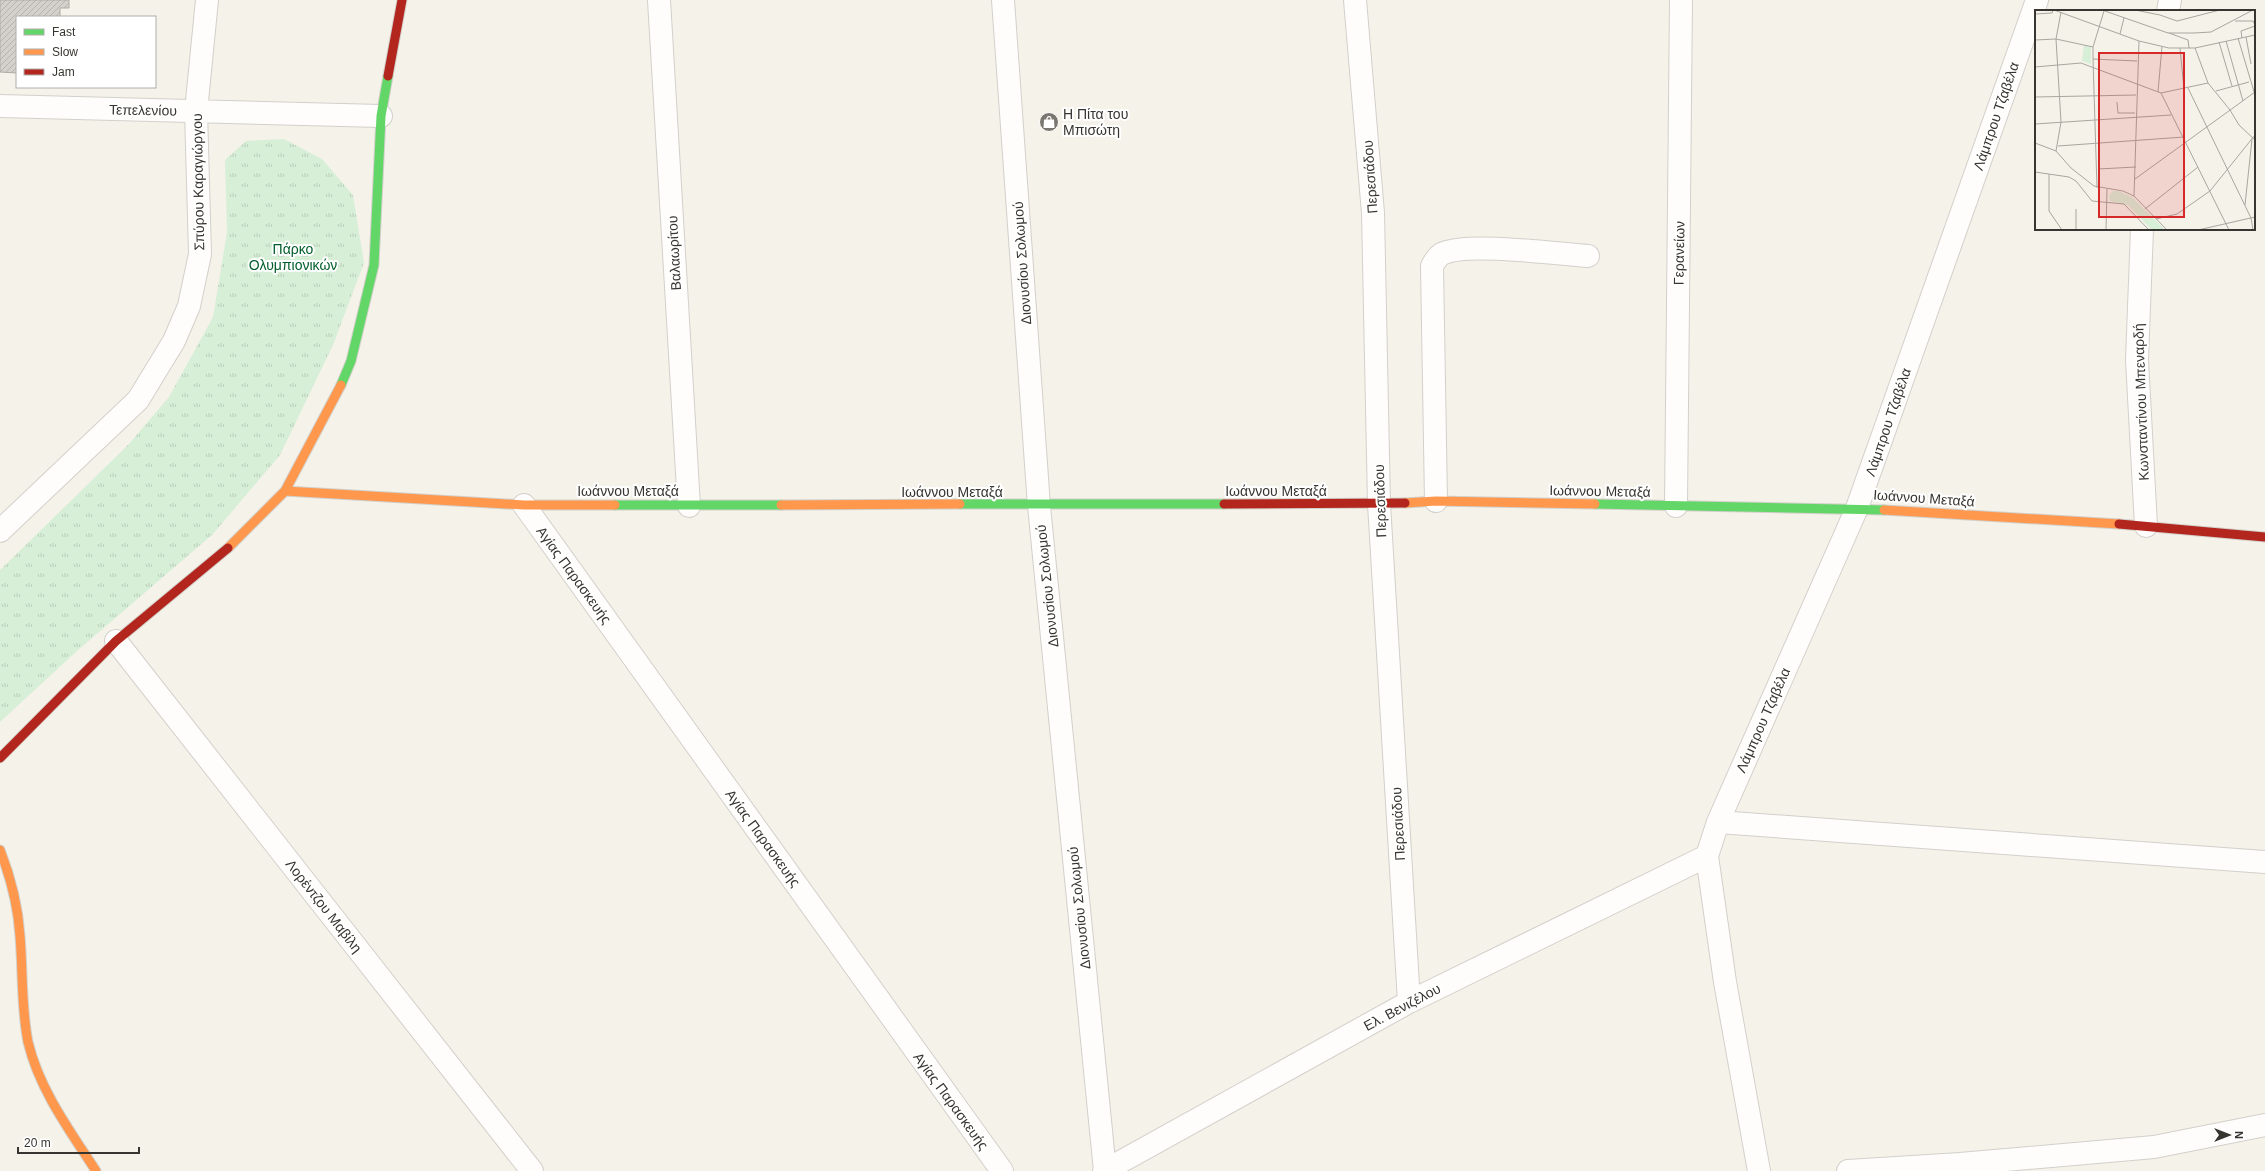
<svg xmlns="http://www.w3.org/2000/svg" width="2265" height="1171" font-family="Arial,sans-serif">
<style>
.grass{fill:url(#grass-tufts)}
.building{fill:url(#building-hatch);stroke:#afaaa6}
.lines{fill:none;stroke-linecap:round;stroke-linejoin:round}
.street-casing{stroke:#d2d0ca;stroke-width:24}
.fast-casing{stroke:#d2d0ca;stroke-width:11}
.slow-casing{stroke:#d2d0ca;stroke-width:11}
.jam-casing{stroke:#d2d0ca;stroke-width:11}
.street{stroke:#fefdfc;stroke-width:22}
.fast{stroke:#63d668;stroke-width:9}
.slow{stroke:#ff974d;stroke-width:9}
.jam{stroke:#b3261e;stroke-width:9}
.labels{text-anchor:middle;stroke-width:4;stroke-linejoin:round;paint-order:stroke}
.street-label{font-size:14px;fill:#37352f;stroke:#fff}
.poi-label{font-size:14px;fill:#37352f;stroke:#fff;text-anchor:start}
.park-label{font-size:14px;fill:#015e2b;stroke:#fff}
.inset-road{fill:none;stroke:#a9a69f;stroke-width:1}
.view{fill:#d62828;fill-opacity:0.15;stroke:#d62828;stroke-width:2}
.inset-edge{fill:none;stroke:#37352f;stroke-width:2}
</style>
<defs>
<pattern id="grass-tufts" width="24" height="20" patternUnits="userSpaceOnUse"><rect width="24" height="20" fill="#d7efd7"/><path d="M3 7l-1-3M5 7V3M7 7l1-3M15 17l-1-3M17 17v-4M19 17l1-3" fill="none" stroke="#b9ceb9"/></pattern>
<pattern id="building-hatch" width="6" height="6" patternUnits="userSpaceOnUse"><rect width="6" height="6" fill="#d4d0cc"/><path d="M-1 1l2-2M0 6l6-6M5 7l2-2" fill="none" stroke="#b7b3b0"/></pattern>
</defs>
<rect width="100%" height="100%" fill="#f5f2ea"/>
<path class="grass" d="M284,139L322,159L353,195L364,263L333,345L280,455L213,534L77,651L0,722V570L128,445L169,397L213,317L227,232L225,160L246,141Z"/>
<path class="building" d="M0,0H69V8H60V17H17V73L0,72Z"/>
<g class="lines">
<g class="street-casing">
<path id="street" d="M659,0L689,506
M1003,0L1039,506L1105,1171
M1355,0L1373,213L1379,504L1409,1002
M2168,11L2170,0
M0,106L381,116
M2142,229L2137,360L2146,526
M1436,501L1432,266C1435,261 1438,255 1444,253C1468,242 1558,254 1588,256
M524,505L1002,1171
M1676,506L1681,0
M0,531L138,400L174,341L189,306L200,254L196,111L207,0
M116,641L532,1171
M1718,822L2265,862
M1104,1171L1409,1002L1707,856
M1759,1171L1725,982L1707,856L1718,822L1857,508L2037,0
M1848,1171L1960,1164L2154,1147L2265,1125"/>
</g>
<g class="fast-casing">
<path id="fast" d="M341,385L351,361L374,265L381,116L388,76
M960,504H1224
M1595,504L1884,510
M615,505H781"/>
</g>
<g class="slow-casing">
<path id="slow" d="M285,491L524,505H615
M1405,503L1436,501L1595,504
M781,505L960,504
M1884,510L2119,524
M228,548L285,491L341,385
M0,850C11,878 18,906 20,936C23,971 21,1007 28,1042C39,1089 70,1131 96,1171"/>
</g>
<g class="jam-casing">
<path id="jam" d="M388,76L402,0
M1224,504L1405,503
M2119,524L2265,537
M0,758L116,641L228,548"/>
</g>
<use href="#street" class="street"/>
<use href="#fast" class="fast"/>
<use href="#slow" class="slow"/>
<use href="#jam" class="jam"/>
</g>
<defs>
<g id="shop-disc" transform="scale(1)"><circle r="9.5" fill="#7a7770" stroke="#fff"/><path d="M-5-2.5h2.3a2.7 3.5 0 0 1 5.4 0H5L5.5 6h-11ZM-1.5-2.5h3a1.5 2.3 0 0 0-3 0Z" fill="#fff"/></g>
</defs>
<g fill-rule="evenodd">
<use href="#shop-disc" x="1049" y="122"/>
</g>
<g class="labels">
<g class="street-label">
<text transform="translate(143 110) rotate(1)" y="5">Τεπελενίου</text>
<text transform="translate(1996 116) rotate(-71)" y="5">Λάμπρου Τζαβέλα</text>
<text transform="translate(1370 177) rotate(-94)" y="5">Περεσιάδου</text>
<text transform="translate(198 182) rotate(-91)" y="5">Σπύρου Καραγιώργου</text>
<text transform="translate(674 253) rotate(-93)" y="5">Βαλαωρίτου</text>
<text transform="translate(1679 253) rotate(-89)" y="5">Γερανείων</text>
<text transform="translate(1022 263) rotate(-94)" y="5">Διονυσίου Σολωμού</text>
<text transform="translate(2141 402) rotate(-92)" y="5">Κωνσταντίνου Μπεναρδή</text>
<text transform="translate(1888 422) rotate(-71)" y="5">Λάμπρου Τζαβέλα</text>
<text x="628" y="496">Ιωάννου Μεταξά</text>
<text x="1276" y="496">Ιωάννου Μεταξά</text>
<text transform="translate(1600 491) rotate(1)" y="5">Ιωάννου Μεταξά</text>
<text x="952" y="497">Ιωάννου Μεταξά</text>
<text transform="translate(1924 498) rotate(4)" y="5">Ιωάννου Μεταξά</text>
<text transform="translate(1380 501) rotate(-92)" y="5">Περεσιάδου</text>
<text transform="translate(574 575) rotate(54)" y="5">Αγίας Παρασκευής</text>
<text transform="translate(1047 586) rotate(-96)" y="5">Διονυσίου Σολωμού</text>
<text transform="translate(1763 720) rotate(-66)" y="5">Λάμπρου Τζαβέλα</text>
<text transform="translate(1398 824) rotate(-93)" y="5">Περεσιάδου</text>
<text transform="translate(763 838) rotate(54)" y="5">Αγίας Παρασκευής</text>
<text transform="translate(324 906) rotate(52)" y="5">Λορέντζου Μαβίλη</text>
<text transform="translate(1079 908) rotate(-96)" y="5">Διονυσίου Σολωμού</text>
<text transform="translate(1402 1007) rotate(-28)" y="5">Ελ. Βενιζέλου</text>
<text transform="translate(951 1101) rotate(54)" y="5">Αγίας Παρασκευής</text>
</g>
<g class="poi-label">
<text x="1063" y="119">Η Πίτα του<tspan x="1063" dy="16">Μπισώτη</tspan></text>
</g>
<g class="park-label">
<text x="293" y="254">Πάρκο<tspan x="293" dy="16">Ολυμπιονικών</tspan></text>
</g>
</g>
<g transform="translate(2035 10)">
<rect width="220" height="220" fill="#f5f2ea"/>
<path d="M49,35L56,37V54L47,51ZM78,181H83L97,187L130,220H117L93,195L75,191L74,186Z" fill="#d7efd7"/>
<path class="inset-road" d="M19,0L104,31L134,38H160L220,25M67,0L133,23H159L176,22L218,0M100,0L125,5L142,11L185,0M0,4L17,3L18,0M200,11H218L220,15M134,23L153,30L154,38M85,24L89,8M211,27L216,54M203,28L220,85M207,28L206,21L220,16M0,30L21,29L58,37M191,31L208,91M184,32L197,76M145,38L149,79M160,38L173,73L195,100L204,115L220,130M58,49L102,51M0,57L46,53L126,83L173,73M153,78L216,208L218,220M181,81L214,72M123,82L127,36M126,83L194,220M0,87L101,85M82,92L83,103H100M0,114L136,105M0,133L21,141L36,158L59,176L88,181L99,186L132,220M23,136L149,127M21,141L26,112L21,29L26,2M63,159L101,157M0,162L34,167L41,171L57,191L89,194L114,220M14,164V201L27,220M100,169L220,82M62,178L58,49V37L69,1M99,186L104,31M210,195L217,129M110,199L163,157M121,209L142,204L175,181L220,125M41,220V199M71,220L72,179M163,220L220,207"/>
<path class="view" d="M64,43H149V207H64Z"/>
<rect width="220" height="220" class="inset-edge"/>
</g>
<rect x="16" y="16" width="140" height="72" fill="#ffffff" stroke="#afaeac"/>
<rect x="24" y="29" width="20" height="6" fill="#63d668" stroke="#afaeac"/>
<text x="52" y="36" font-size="12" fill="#37352f">Fast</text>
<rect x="24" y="49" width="20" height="6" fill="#ff974d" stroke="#afaeac"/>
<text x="52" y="56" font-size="12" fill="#37352f">Slow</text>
<rect x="24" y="69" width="20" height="6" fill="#b3261e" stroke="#afaeac"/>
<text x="52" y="76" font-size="12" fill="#37352f">Jam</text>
<g transform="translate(2229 1135) rotate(90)" stroke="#ffffff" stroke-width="3" paint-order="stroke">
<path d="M0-3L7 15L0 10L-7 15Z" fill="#37352f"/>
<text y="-6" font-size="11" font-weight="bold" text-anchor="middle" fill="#37352f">N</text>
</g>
<path d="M18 1147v6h121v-6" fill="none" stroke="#37352f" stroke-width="2"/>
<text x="24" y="1147" font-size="12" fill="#37352f" stroke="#ffffff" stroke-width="3" paint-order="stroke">20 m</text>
</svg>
